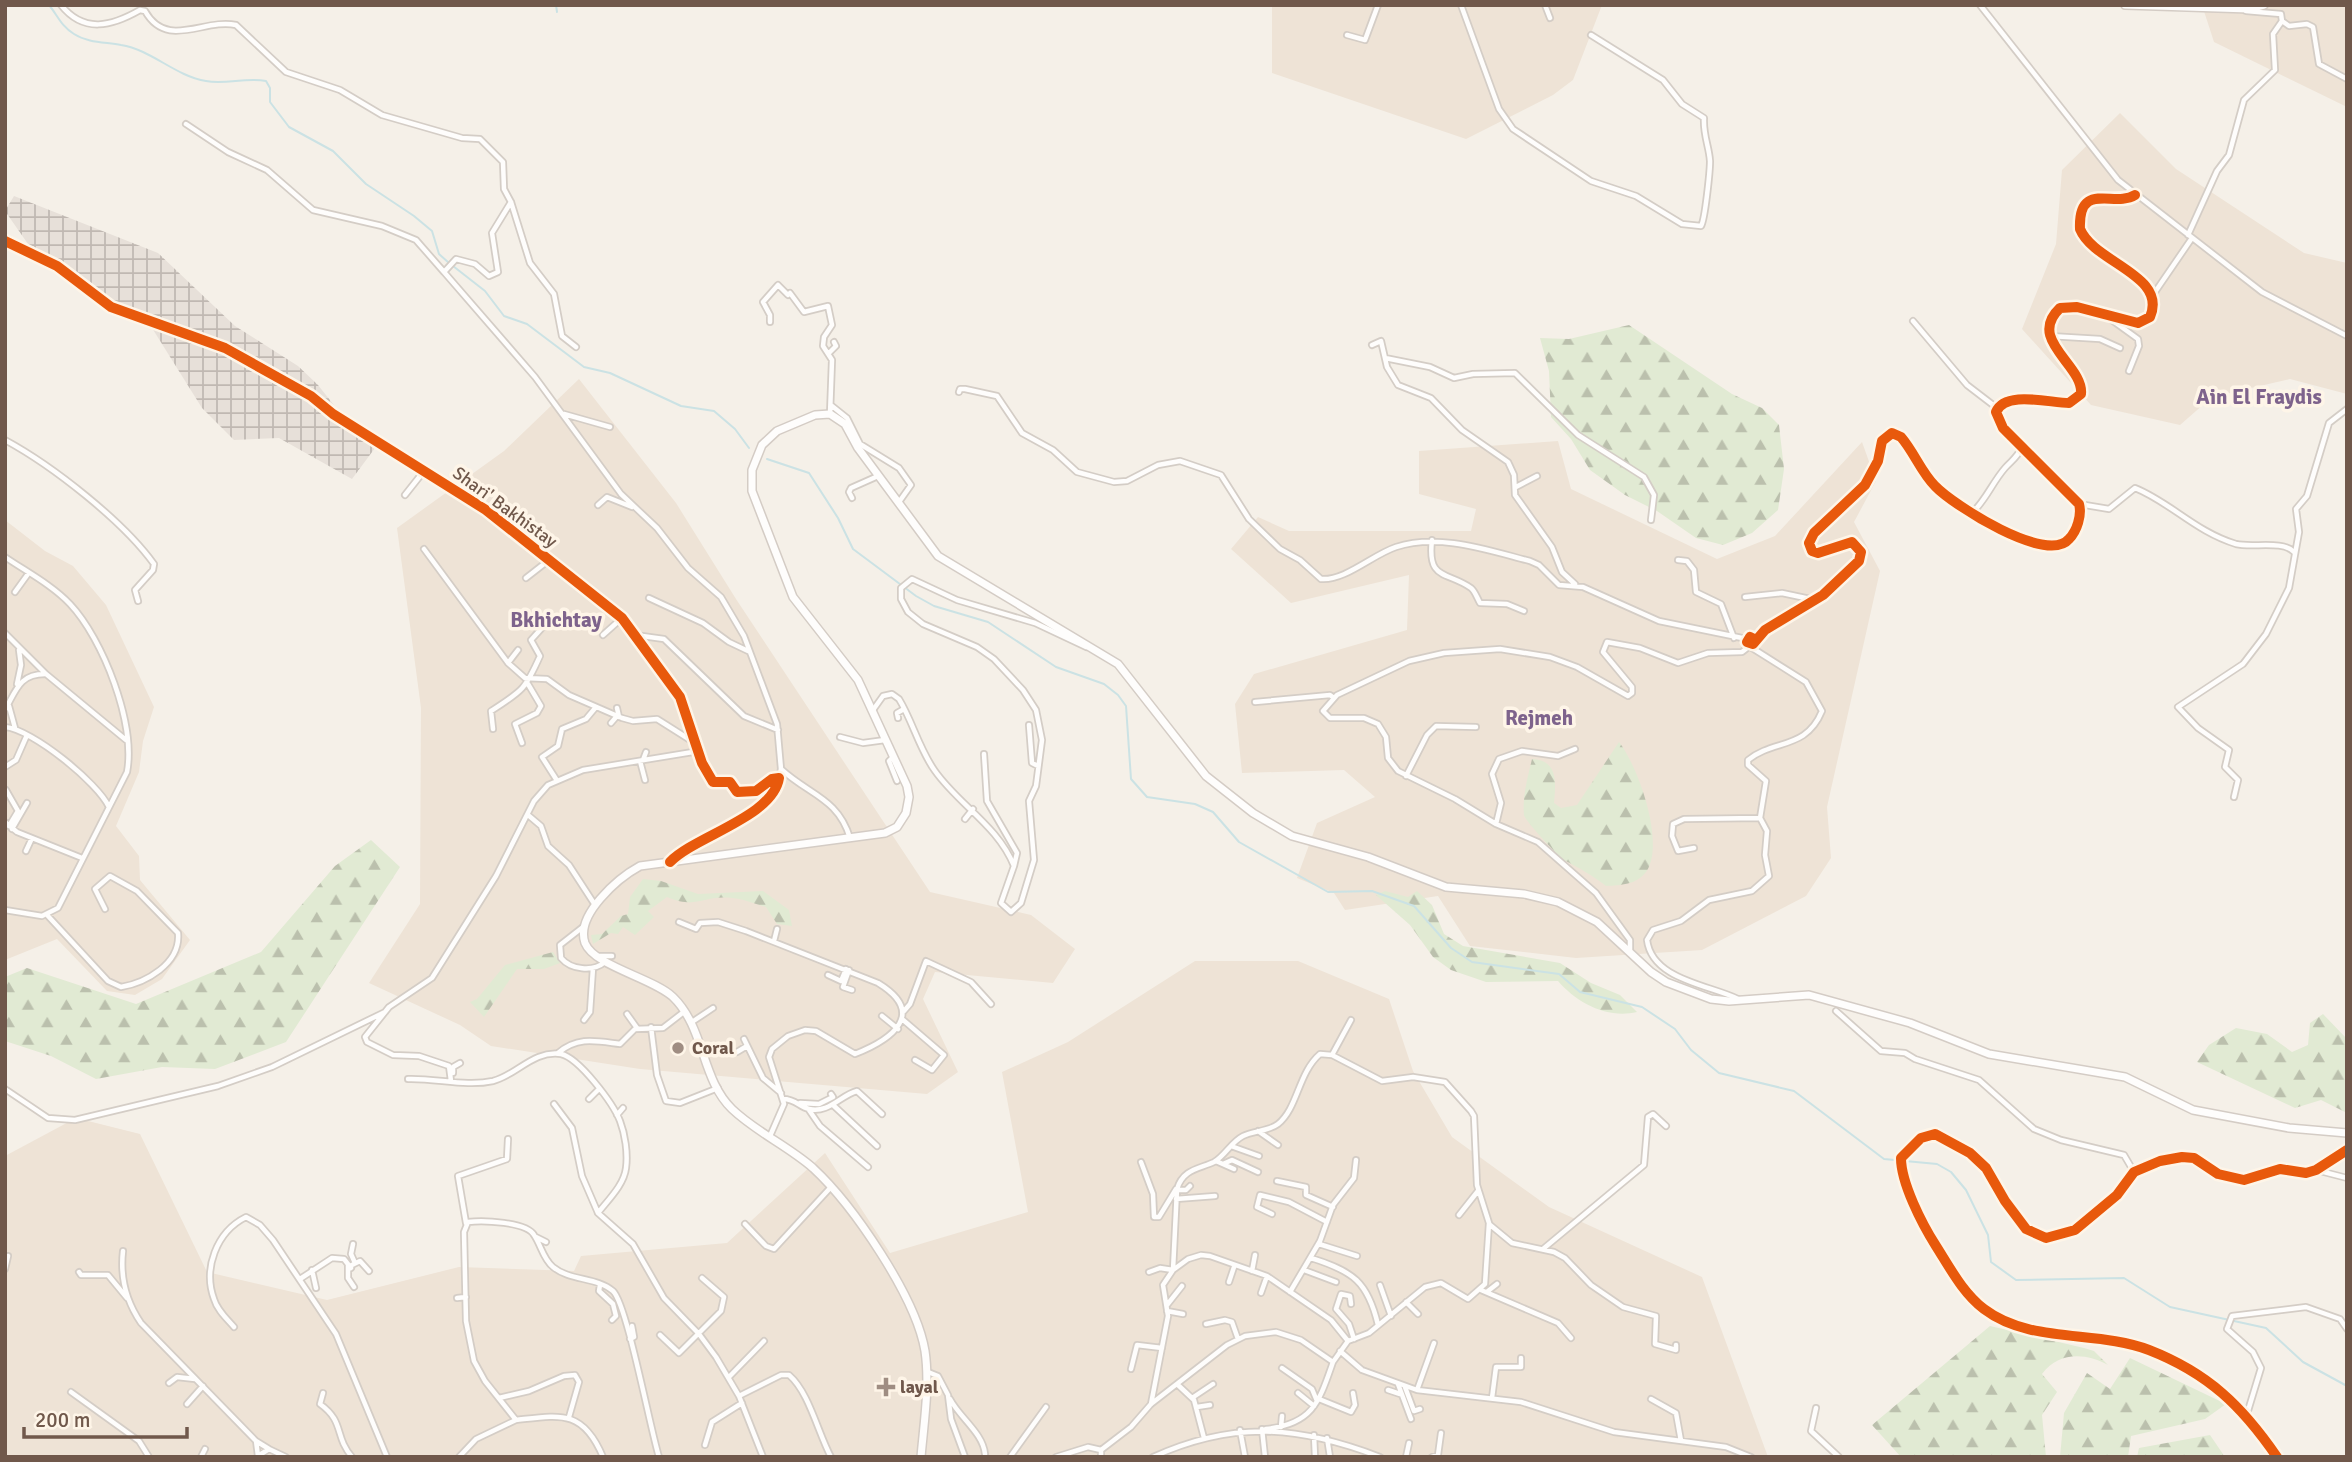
<svg xmlns="http://www.w3.org/2000/svg" width="2352" height="1462" font-family="Signika,sans-serif">
<style>
.residential{fill:#eee3d6}
.industrial{fill:url(#industrial-grid)}
.forest{fill:url(#forest-firs)}
.lines{fill:none;stroke-linecap:round;stroke-linejoin:round}
.stream{stroke:#cbe2e4;stroke-width:2}
.street-casing{stroke:#d4cdc6;stroke-width:8}
.secondary-casing{stroke:#d4ccc5;stroke-width:10}
.street{stroke:#fefdfc;stroke-width:4.5}
.secondary{stroke:#fefdfc;stroke-width:7}
.cycleway-casing{stroke:#fef5e8;stroke-width:15}
.cycleway{stroke:#e8590c;stroke-width:10}
.poi-dot{fill:#9f8d82;stroke:#fef5e8;stroke-width:2.5}
.labels{text-anchor:middle;stroke-width:7;stroke-linejoin:round;paint-order:stroke}
.street-label{font-size:18px;fill:#70584b;stroke:#fef5e8}
.poi-label{font-size:18px;font-weight:bold;fill:#70584b;stroke:#fef5e8;text-anchor:start}
.quarter-label{font-size:21px;font-weight:bold;fill:#7e638c;stroke:#fef5e8}
</style>
<defs>
<pattern id="industrial-grid" width="8" height="8" patternUnits="userSpaceOnUse" patternTransform="scale(1.75)"><rect width="8" height="8" fill="#e7e0d9"/><path d="M0 4h8M4 0v8" fill="none" stroke="#c0b8b2"/></pattern>
<pattern id="forest-firs" width="22" height="20" patternUnits="userSpaceOnUse" patternTransform="scale(1.75)"><rect width="22" height="20" fill="#e1ead3"/><path d="M5 1l3.5 6h-7zM16 11l3.5 6h-7z" fill="#bbc0ad"/></pattern>
</defs>
<rect width="100%" height="100%" fill="#f5f0e8"/>
<path class="residential" d="M1272,5H1602L1573,80L1553,95L1466,139L1272,73Z
M2202,5H2347V107L2214,42Z
M2120,113L2176,169L2304,253L2347,263V394L2290,379L2212,397L2180,425L2091,405L2022,329L2056,244L2062,170Z
M579,379L676,503L736,599L930,892L1031,915L1075,949L1053,983L935,972L923,999L958,1072L927,1094L640,1069L491,1046L460,1025L369,983L420,904L421,708L397,528L504,451Z
M1558,441L1571,489L1717,559L1775,536L1862,442L1876,481L1854,522L1880,571L1827,807L1831,858L1806,896L1702,950L1576,958L1470,946L1438,896L1345,910L1334,893L1297,878L1317,823L1375,797L1344,770L1242,773L1235,704L1254,674L1407,630L1409,575L1291,603L1231,549L1258,517L1289,531H1471L1476,509L1419,494V451Z
M5,520L45,551L73,566L106,605L154,707L143,741L139,772L116,826L139,856L140,880L190,940L162,979L135,995L107,991L57,939L5,960Z
M1195,961H1298L1389,999L1413,1071L1452,1137L1549,1207L1702,1277L1768,1457H5V1156L76,1118L140,1134L207,1272L327,1300L459,1267L574,1271L581,1256L727,1243L825,1153L890,1253L1028,1212L1002,1072L1068,1042Z"/>
<path class="industrial" d="M14,196L158,253L235,326L298,366L318,385L352,428L378,444L352,479L279,438L234,440L202,408L147,320L110,304L28,244L5,211Z"/>
<path class="forest" d="M1629,325L1732,394L1762,408L1779,425L1784,469L1778,510L1752,533L1723,545L1696,538L1657,511L1625,495L1590,470L1571,439L1551,417L1549,371L1540,338L1569,339Z
M1619,742C1638,766 1666,844 1646,872C1636,885 1621,885 1606,886C1592,875 1579,868 1564,860C1558,856 1525,821 1524,815C1522,797 1528,776 1532,759C1558,760 1556,782 1554,803L1561,808L1577,805Z
M371,840L400,867L286,1042L215,1069L162,1067L96,1079L51,1056L5,1041V977L27,968L136,1004L261,952L335,866Z
M643,879L661,881L698,894L763,891L789,910L792,926L777,924L766,907C755,904 744,899 732,898C701,895 698,910 667,897L648,911L654,917L635,935L623,927L618,934L611,933L593,944L591,935L602,934L621,916L628,914L630,897Z
M1385,891L1408,897L1417,891L1432,905L1444,934L1463,946L1560,963L1591,983L1620,995L1637,1012C1607,1019 1577,1003 1558,981L1486,982L1451,970L1433,957L1410,925L1376,895Z
M553,952L560,963L544,969H517L484,1017L470,1002L477,999L505,965Z
M2323,1014L2347,1039V1113L2321,1100L2295,1108L2197,1062L2209,1045L2236,1028L2267,1034L2292,1052L2308,1045L2310,1023Z
M1990,1326L2084,1348L2094,1351L2108,1365C2085,1352 2058,1352 2042,1374L2057,1392L2042,1415L2046,1457H1901L1872,1425Z
M2130,1358L2226,1404L2205,1419L2131,1436L2128,1457H2060L2064,1413L2087,1373L2110,1389Z
M2210,1435L2225,1457H2137L2139,1448Z"/>
<g class="lines">
<path class="stream" d="M49,5C58,16 61,26 74,34C88,43 105,42 121,45C152,50 175,76 206,81C225,85 246,77 266,81L270,88V102L289,127L333,151L366,184L414,216L432,231L439,254L449,263
M556,5L557,12
M453,266L485,291L504,316L527,324L584,367L610,373L681,406L714,411L735,429L749,448
M767,459L809,473L838,518L853,549L916,596L934,606L988,622L1056,667L1104,684L1118,695L1126,706L1131,779L1147,797L1195,804L1213,812L1239,842L1328,892L1372,891L1414,906L1451,948L1472,962L1559,974L1580,992L1642,1007L1675,1029L1691,1050L1719,1073L1794,1091L1884,1159L1937,1164L1951,1172L1966,1190L1988,1235L1991,1262L2016,1280L2124,1278L2170,1307L2266,1328L2303,1362L2347,1386"/>
<g class="street-casing">
<path id="street" d="M61,5C84,34 112,26 140,10L145,11C167,50 204,18 236,25L286,72L340,90L382,115L462,138L480,139L503,162L504,189L511,202L530,263L554,294L562,336L576,347
M1461,5L1499,109L1513,129L1591,181L1636,196L1682,224L1701,226C1705,220 1710,171 1710,161C1709,146 1703,135 1704,118L1682,104L1663,80L1591,35
M1545,5L1550,18
M1980,5L2118,180L2262,292L2347,336
M2282,21L2289,26L2307,24L2313,27L2319,64L2347,79
M1347,35L1365,40L1378,5
M186,124L228,152L267,170L313,210L382,226L416,240L444,272
M511,202L492,233L498,272L489,276L475,264L456,259L444,272L535,377L621,494L657,528L688,568L721,597L744,636L777,724L781,769L779,778
M2188,235L2217,171L2229,155L2244,100L2275,70L2273,34L2282,21L2281,14L2246,11
M5,241L57,266L111,307L225,348L311,396L333,414L486,510L622,618L680,697L702,763L713,782H730L737,792L756,791L772,779L779,778C773,817 696,835 670,861
M2153,295L2192,238
M2109,318L2138,339L2139,346L2129,371
M1913,321L1967,385L1997,408
M770,322V315L763,302L778,285L788,295L790,293L804,312L828,306L832,325L824,337L823,346L832,360L830,414
M2050,336L2100,339L2120,348
M1372,345L1381,341L1387,367L1398,385L1431,398L1462,430L1508,462L1514,475L1515,495L1552,547L1562,572L1575,584
M829,353L836,346L834,342
M1385,358L1430,367L1454,378L1473,374L1515,373L1578,435L1644,477L1654,495L1651,520
M959,392L960,389H965L997,396L1022,433L1053,450L1077,472L1114,482L1127,481L1158,465L1180,461L1221,475L1249,519L1280,549L1300,560L1321,579C1345,581 1372,555 1396,547C1439,533 1487,550 1530,561L1539,565L1559,585L1583,587L1659,621L1747,639
M832,406L847,418L860,444L899,468L911,485L899,502
M564,414L610,427
M5,440C53,466 123,521 154,564L153,570L135,590L138,601
M1516,487L1537,476
M405,495L424,471
M852,498L849,492L851,488L878,476
M2079,504L2109,509L2135,488C2170,502 2196,532 2236,544C2252,548 2283,540 2294,552
M598,505L607,497L632,507
M1972,513C1986,500 1992,483 2005,468C2012,460 2017,458 2022,447
M1432,540C1427,581 1447,571 1471,588C1475,591 1477,598 1480,603L1507,604L1524,611
M424,549L508,663L525,678L547,679L569,695L622,718L633,721L657,719L695,743
M5,557C27,572 52,585 70,604C103,639 136,724 127,772L58,908L42,916L5,910
M1678,560L1687,561L1694,570L1696,592L1721,604L1734,638
M526,578L549,560
M15,592L28,574
M1745,597L1782,593L1815,600
M649,598L703,623L729,642L748,651
M5,633L46,674L126,740
M603,635L622,618
M635,635L664,639L744,716L778,730
M1754,639L1750,637L1747,642L1753,644L1765,630L1823,595L1859,561L1861,552L1852,542L1818,553L1812,551L1809,543L1814,533L1865,485L1878,461L1882,441L1892,433L1901,437C1914,452 1921,472 1935,486C1953,505 2047,565 2069,539C2077,531 2082,515 2079,504L2003,428L1996,412C2005,390 2050,403 2069,403L2081,394C2084,365 2026,340 2060,308L2077,307L2138,323L2150,317C2168,275 2094,263 2080,229C2078,180 2114,208 2135,195
M508,663L518,650
M17,684L21,665L19,650
M1255,702L1330,695L1334,698
M9,706L15,728
M617,708L619,717
M5,710C16,691 19,674 45,674
M873,710L883,696L892,694L899,699C913,722 919,749 935,771C959,805 998,826 1014,866L1001,903L1011,912L1021,903L1034,860L1029,801L1036,786L1042,740L1036,710L1023,690L994,659L977,647L923,624L908,612L901,599V588L912,579L957,600L1035,623L1086,647
M898,718L897,713L904,709
M611,723L617,716
M1029,725L1032,763L1038,766
M5,727C32,729 98,783 109,807
M493,729L491,711C522,691 525,690 540,656L531,640L541,629
M840,737L863,743L885,740
M522,743L515,724L537,713L541,706L528,684
M984,754L987,801L1017,853L1014,866
M893,757L889,761L897,781
M643,760L646,752
M640,761L645,780
M5,767L16,760L27,735
M781,769C809,795 838,798 850,838
M1406,776L1427,735L1436,726L1476,727
M556,779L542,757L558,746L562,729L586,719L596,707
M6,790L18,811L9,826
M2234,797L2238,780L2225,767L2229,750L2198,728L2178,707L2243,664L2266,634L2289,588L2299,532L2296,509L2307,496L2329,423L2347,409
M528,815L541,826L548,846L569,865L595,905
M965,819L973,809
M5,822L17,832L82,858
M1496,824L1501,803L1492,774L1499,759L1522,751L1558,756L1575,749
M12,829L27,803
M1694,848L1678,851L1672,836L1673,824L1684,819L1760,818
M26,851L32,838
M48,916L108,981L121,987C145,983 181,964 178,933L137,891L110,876L95,889L105,909
M679,922L696,929L700,923L718,922L746,931L878,983C927,1013 893,1039 855,1054L816,1031L805,1030L788,1036L772,1049L769,1057L784,1104L770,1136
M583,927L560,945L561,958C571,970 593,972 605,962
M774,941L777,929
M1630,950V940L1596,893L1538,842L1496,824L1455,799L1398,771L1388,758L1386,737L1378,724L1364,718H1330L1323,711L1337,695L1409,661L1444,653L1500,649L1550,657L1577,667L1628,696L1632,693V687L1603,652L1607,642L1640,648L1678,663L1708,653L1742,652L1751,645
M596,956H612
M849,970L843,987L852,990
M828,975L841,981L846,969
M1738,999C1710,985 1652,980 1647,940L1653,930L1681,921L1709,900L1752,891L1769,876L1765,855L1767,831L1760,818L1766,781L1748,765V760C1774,739 1806,750 1822,711L1806,682L1749,646
M904,1011L910,1004L926,961L971,982L991,1004
M1836,1011L1881,1051L1905,1053L1915,1059L1979,1080L2034,1129L2061,1140L2124,1155L2134,1172
M627,1014L637,1028
M882,1016L898,1029
M902,1019L944,1055L932,1070L915,1060
M584,1020L590,1012L593,968
M692,1022L713,1008
M651,1027L657,1075L666,1101L680,1103L718,1088
M744,1039L763,1078L781,1093
M737,1052L747,1046
M558,1053C578,1036 596,1041 620,1044L635,1029L663,1028L685,1011
M1332,1055L1351,1020
M453,1073V1067L460,1063
M408,1079C436,1078 466,1087 493,1081C517,1075 533,1050 561,1054C579,1058 613,1103 620,1121C625,1134 628,1153 626,1168C624,1185 608,1200 598,1213
M451,1081L449,1066L419,1056L393,1055L367,1042L365,1037L389,1007L432,978L496,876L534,801L548,785L583,770L699,751
M5,1089L48,1118L75,1120L218,1086L272,1067L385,1012
M589,1099L598,1090
M783,1099C796,1099 799,1107 809,1109C828,1114 841,1095 857,1091L882,1114
M800,1103L819,1104L833,1097L831,1094
M554,1104L572,1128L582,1176L598,1213L633,1244L664,1298L699,1334L716,1357L739,1396L763,1457
M833,1105L877,1146
M809,1110L820,1126L868,1167
M617,1115L623,1108
M1258,1131L1278,1145
M1231,1146L1259,1156
M1216,1161L1234,1169
M1141,1162L1153,1194L1154,1217H1159L1176,1189
M1223,1164L1232,1160L1258,1172
M2316,1170L2347,1178
M1277,1181L1306,1187V1195L1333,1207
M1177,1190H1186L1190,1186
M1176,1199L1215,1196
M1272,1214L1257,1207L1260,1195L1289,1202L1327,1222
M1459,1215L1478,1191
M466,1223L458,1176L507,1159L508,1139
M745,1224L766,1246L774,1249L831,1187
M1489,1224L1512,1243L1554,1252L1565,1258L1591,1285L1623,1307L1656,1316L1655,1344L1676,1350V1345
M536,1237L546,1242
M353,1244L351,1254L355,1263
M1319,1244L1357,1256
M1543,1249L1644,1165L1648,1117L1653,1114L1666,1126
M123,1251C120,1277 126,1301 141,1323L256,1441L258,1456L269,1449L286,1457
M1311,1258C1353,1271 1368,1282 1378,1325
M348,1265V1278L354,1287
M350,1266L360,1261L369,1271
M5,1269L8,1256
M312,1270L316,1288
M1173,1270L1177,1189C1183,1169 1199,1169 1214,1162C1225,1156 1231,1142 1243,1136C1253,1131 1269,1131 1278,1124C1298,1108 1298,1073 1320,1054L1332,1055L1382,1081L1413,1077L1445,1082L1471,1111L1474,1116L1477,1185L1489,1223L1485,1284L1468,1299L1441,1283L1425,1287L1369,1333L1348,1341L1333,1362
M1304,1270L1336,1282
M1252,1271L1255,1255
M79,1272L81,1275H108L127,1298
M1149,1272L1160,1268L1173,1270
M300,1279L332,1258L344,1259L351,1268
M1229,1282L1234,1267
M600,1285L599,1291L613,1304L616,1316L612,1320
M1380,1285L1391,1316
M1481,1290L1558,1323L1571,1338
M1488,1291L1497,1284
M1290,1292L1320,1241L1333,1205L1354,1178L1356,1160
M1261,1293L1267,1276
M457,1298L466,1297
M1406,1302L1418,1314
M1351,1304L1350,1296L1341,1294L1336,1309L1349,1324L1354,1339
M1167,1305L1182,1286
M1167,1311L1183,1314
M1206,1324L1225,1320L1232,1322L1238,1339
M234,1327C227,1319 217,1310 214,1299C203,1269 216,1232 246,1217L260,1225L273,1240L336,1334L387,1457
M660,1335L679,1353L721,1311L724,1297L702,1278
M630,1339L634,1337L632,1326
M1340,1351L1362,1370L1417,1390L1521,1402L1614,1432L1726,1447L1751,1457
M1282,1368L1312,1389L1317,1401
M1131,1369L1137,1345L1162,1348
M928,1372L938,1376L948,1395L951,1419L965,1457
M729,1377L764,1341
M169,1383L177,1377L195,1379
M1398,1384L1411,1419
M1178,1385L1194,1400L1204,1438
M1405,1387L1414,1411L1420,1409
M1388,1390L1400,1394
M1417,1390L1434,1343
M71,1392L139,1441L149,1457
M323,1393L320,1404C345,1422 334,1436 352,1457
M1298,1393L1314,1406
M739,1396L781,1375H789C809,1392 818,1433 831,1457
M499,1398L529,1391L564,1376L575,1375L579,1382L569,1417
M1192,1398L1213,1384
M1492,1398L1496,1367H1521V1358
M950,1399C960,1418 983,1433 985,1454
M1319,1399L1351,1412L1355,1405L1353,1393
M1651,1399L1676,1413L1681,1441
M187,1404L203,1386
M1151,1404L1168,1316L1163,1285L1173,1270L1188,1259L1201,1255L1210,1256L1267,1276L1331,1320L1348,1341
M1197,1407L1210,1405
M1816,1408L1811,1431L1839,1457
M2247,1414L2261,1368L2253,1352L2227,1329L2232,1316L2306,1307L2340,1319L2347,1329
M1281,1427L1282,1416
M1262,1429L1265,1457
M1240,1430L1245,1457
M1314,1435L1315,1457
M1327,1438L1330,1457
M256,1441L269,1449
M705,1445L712,1422L742,1403
M1101,1450L1131,1427L1151,1404L1227,1345L1245,1336L1276,1332L1301,1340L1333,1362C1319,1402 1313,1424 1266,1429
M1101,1450V1457
M201,1457L205,1449
M459,1457L476,1439L516,1420
M603,1457C583,1409 560,1415 516,1420L485,1381L474,1361L466,1321L464,1232L468,1222C483,1220 527,1222 534,1235C541,1245 543,1259 553,1267C570,1281 597,1277 613,1291C627,1304 650,1428 659,1457
M1010,1457L1046,1407
M1056,1457L1088,1447L1101,1450
M1153,1457C1234,1420 1299,1426 1380,1457
M1406,1457L1409,1443
M1432,1457L1438,1455L1441,1433
M2277,1457C2242,1406 2208,1373 2149,1350C2097,1330 2030,1344 1984,1309C1963,1293 1950,1268 1936,1246C1922,1224 1901,1183 1901,1158L1921,1138L1935,1134L1970,1153L1986,1168L2005,1201L2026,1229L2046,1238L2075,1230L2117,1195L2134,1172L2160,1161L2182,1157L2194,1158L2218,1174L2244,1180L2280,1169L2306,1173L2316,1170L2347,1150"/>
</g>
<g class="secondary-casing">
<path id="secondary" d="M2125,5L2249,9L2264,5
M921,1457C924,1422 930,1385 925,1351C916,1297 853,1205 813,1168C788,1146 756,1132 732,1109C701,1079 705,1028 673,997C653,978 594,966 585,943C575,915 618,878 640,866L885,833L897,827L906,813L909,797L907,786L858,680L793,597L752,491V470L762,445L777,431L815,415L830,414L845,424L858,448L938,556L1118,664L1206,776L1253,813L1292,836L1368,857L1446,887L1524,894L1558,902L1597,922L1651,972L1666,982L1711,999L1729,1001L1809,995L1910,1023L1989,1054L2125,1077L2193,1110L2289,1128L2347,1133"/>
</g>
<use href="#street" class="street"/>
<use href="#secondary" class="secondary"/>
<g class="cycleway-casing">
<path id="cycleway" d="M5,241L57,266L111,307L225,348L311,396L333,414L486,510L622,618L680,697L702,763L713,782H730L737,792L756,791L772,779L779,778C773,817 695,836 670,862
M1754,639L1750,637L1747,642L1753,644L1765,630L1823,595L1859,561L1861,552L1852,542L1818,553L1812,551L1809,543L1814,533L1865,485L1878,461L1882,441L1892,433L1901,437C1914,452 1921,472 1935,486C1953,505 2047,565 2069,539C2077,531 2082,515 2079,504L2003,428L1996,412C2005,390 2050,403 2069,403L2081,394C2084,365 2026,340 2060,308L2077,307L2138,323L2150,317C2168,275 2094,263 2080,229C2078,180 2114,208 2135,195
M2277,1457C2242,1406 2208,1373 2149,1350C2097,1330 2030,1344 1984,1309C1963,1293 1950,1268 1936,1246C1922,1224 1901,1183 1901,1158L1921,1138L1935,1134L1970,1153L1986,1168L2005,1201L2026,1229L2046,1238L2075,1230L2117,1195L2134,1172L2160,1161L2182,1157L2194,1158L2218,1174L2244,1180L2280,1169L2306,1173L2316,1170L2347,1150"/>
</g>
<use href="#cycleway" class="cycleway"/>
</g>
<g class="poi-dot">
<circle cx="678" cy="1048" r="7"/>
<path d="M882.5 1376.5h7v7h7v7h-7v7h-7v-7h-7v-7h7z"/>
</g>
<g class="labels">
<g class="street-label">
<text transform="translate(505 507) rotate(36)" y="6">Shari' Bakhistay</text>
</g>
<g class="poi-label">
<text x="692" y="1054">Coral</text>
<text x="900" y="1393">layal</text>
</g>
<g class="quarter-label">
<text x="2259" y="404">Ain El Fraydis</text>
<text x="556" y="627">Bkhichtay</text>
<text x="1539" y="725">Rejmeh</text>
</g>
</g>
<rect width="2352" height="1462" fill="none" stroke="#70584b" stroke-width="14"/>
<path d="M24 1427v10h163v-10" fill="none" stroke="#70584b" stroke-width="3.5"/>
<text x="35" y="1427" font-size="21" fill="#70584b" stroke="#fef5e8" stroke-width="5" paint-order="stroke">200 m</text>
</svg>
